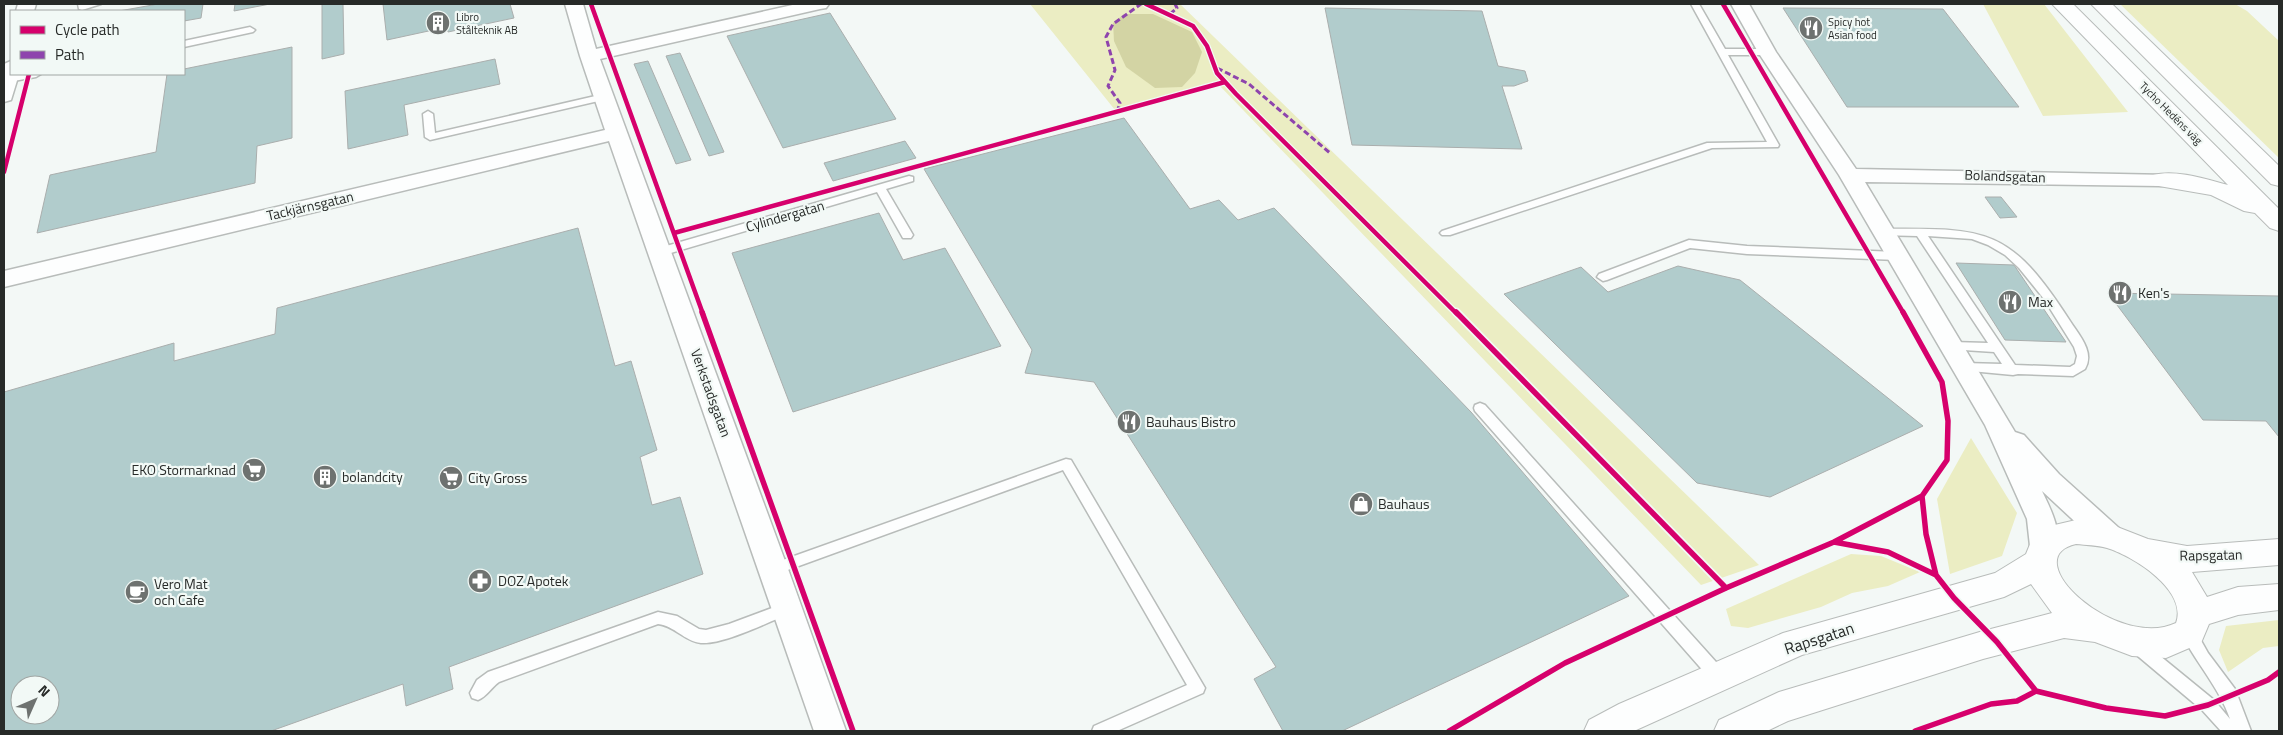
<svg xmlns="http://www.w3.org/2000/svg" width="2283" height="735" font-family="'Titillium Web',sans-serif">
<style>
.green{fill:#ebedc3}
.forest{fill:#d3d4a4}
.building{fill:#b1cccc;stroke:#aaaead;fill-rule:evenodd}
.lines{fill:none;stroke-linecap:round;stroke-linejoin:round}
.lane-casing{stroke:#b8bcba;stroke-width:3}
.street-casing{stroke:#b8bcba;stroke-width:3}
.secondary-casing{stroke:#b8bcba;stroke-width:2}
.lane{fill:#fdfefe;fill-rule:evenodd}
.street{fill:#fdfefe;fill-rule:evenodd}
.secondary{fill:#fdfefe;fill-rule:evenodd}
.quiet{stroke:#8e44ad;stroke-width:3;stroke-dasharray:6 3;stroke-linecap:butt}
.cycleway-far1-casing{stroke:#f2f9f6;stroke-width:7}
.cycleway-casing{stroke:#f2f9f6;stroke-width:9}
.cycleway-far1{stroke:#d6006c;stroke-width:4.5}
.cycleway{stroke:#d6006c;stroke-width:5.5}
.labels{text-anchor:middle;stroke-width:4.5;stroke-linejoin:round;paint-order:stroke}
.far-poi-label{font-size:11px;fill:#272a28;stroke:#f2f9f6;text-anchor:start}
.far-street-label{font-size:11px;fill:#272a28;stroke:#f2f9f6}
.street-label{font-size:14px;fill:#272a28;stroke:#f2f9f6}
.poi-label{font-size:14px;fill:#272a28;stroke:#f2f9f6;text-anchor:start}
.near-street-label{font-size:16px;fill:#272a28;stroke:#f2f9f6}
</style>
<rect width="100%" height="100%" fill="#f3f8f6"/>
<path class="green" d="M1030,4H1180L1759,565L1701,585L1218,84L1115,110Z
M1983,4H2044L2128,112L2043,116Z
M2120,4H2235L2247,11L2279,41V158Z
M1971,438L2017,513L2002,556L1950,574L1937,499Z
M1851,554L1881,556L1920,572L1888,586L1852,593L1821,607L1748,628L1731,626L1726,609Z
M2279,620V646L2263,648L2228,672L2219,650L2226,626Z"/>
<path class="forest" d="M1124,14H1153L1192,32L1202,52L1195,73L1182,87L1155,88L1126,67L1114,41L1113,23Z"/>
<path class="building" d="M158,4H203L201,18L184,21V11H119Z
M235,4H270L234,11Z
M322,4H343L344,54L322,59Z
M383,4H510L514,18L448,32L447,27L387,40Z
M1325,8L1482,11L1498,66L1525,71L1528,81L1514,86H1502L1522,149L1352,145Z
M1783,8L1943,9L2019,107H1847Z
M830,13L896,119L783,148L727,36Z
M292,47V138L257,146L255,183L37,233L50,175L156,152L167,74H184V69Z
M680,53L724,152L709,156L666,56Z
M495,59L500,84L404,105L408,135L348,149L345,91Z
M648,61L691,160L676,164L634,64Z
M1124,118L1190,209L1219,200L1238,220L1274,208L1471,412L1629,596L1342,731H1283L1254,679L1276,667L1094,382L1025,373L1032,350L924,169Z
M905,141L916,158L833,181L824,163Z
M1985,197H2001L2017,217L2000,218Z
M879,213L903,260L945,248L1001,346L793,412L732,253Z
M578,228L615,366L631,361L657,450L640,457L652,505L680,497L703,574L449,667L453,689L406,706L403,684L271,731H4V392L174,343V361L275,334L277,308ZM20,685H50V715H20Z
M1956,263L2014,265L2066,342L2005,340Z
M1678,266L1740,280L1923,426L1770,497L1697,483L1504,294L1581,267L1608,292Z
M2108,293L2279,296V437L2266,421L2203,420Z"/>
<g class="lines">
<g class="lane-casing">
<path id="lane" d="M78,4H101L82,10L79,9Z
M1691,4H1699L1725,49H1767L1772,52L1767,55H1728L1779,145L1778,147L1712,148L1450,235H1442L1440,233L1442,231L1707,143L1767,142Z
M250,27L255,30L253,32L184,47V41Z
M21,74H41L36,77L8,82L4,80L5,77Z
M604,94L609,97L607,99L430,140L425,137L423,114L428,111L433,114L435,133Z
M909,176L913,177V181L886,189L913,235L911,238H903L877,192L664,255H656L654,252L656,249Z
M1882,229C1988,228 2010,228 2070,321C2079,335 2095,352 2085,369L2073,376L2018,374L2013,375L1960,370L1958,367L1960,364L1964,363L2002,364L1994,352L1948,349L1946,346L1952,342L1988,343L1917,236L1878,235L1876,233ZM1928,236L1972,239L1988,245L2005,255L2019,268L2044,299L2074,347L2077,356L2075,364L2070,367L2015,365Z
M1689,240L1747,246L1897,252L1903,256L1897,260L1747,254L1690,248L1607,280L1603,281L1597,277L1599,274Z
M1480,403L1485,405L1725,672L1727,677L1725,682L1719,684L1713,682L1475,411L1474,408L1475,405Z
M1066,459L1071,460L1205,688L1203,693L1117,731H1092L1094,726L1187,685L1063,470L774,575L769,573L767,569L769,565Z
M788,602L793,604L795,608L793,612C771,621 723,645 701,643C684,641 675,626 658,624L499,682C492,687 486,697 478,700L472,698L470,693L477,680L488,672L658,612L677,616L699,629L706,630L729,624Z
M2189,627L2194,628L2208,653L2235,689L2251,731H2221L2202,710L2133,652L2130,647L2133,642L2138,640L2143,642L2214,700L2230,719C2219,687 2196,663 2181,633L2184,628Z"/>
</g>
<g class="street-casing">
<path id="street" d="M18,4H36L34,11H16Z
M565,4H583L596,49L797,4H829L826,8L820,9L600,59L788,569L846,731H814L609,141L4,287V271L605,130L580,56Z
M1731,4H1749L1776,52L1856,169L2169,175L2172,180L2169,185L2161,186L1865,182L2015,432L2024,435L2059,474L2119,528L2123,536L2119,544L2109,547L2099,544L2042,491C2051,510 2064,534 2054,554L2044,558L2034,554L2030,546L2027,519L1985,425L1839,175L1758,52Z
M11,61V74H19L11,100L4,102V64Z"/>
</g>
<g class="secondary-casing">
<path id="secondary" d="M2052,4H2073L2279,209V231L2270,228L2255,213L2244,211L2211,195L2153,185L2149,180L2153,175C2176,169 2206,179 2228,185Z
M2091,4H2112L2279,166V186L2271,184Z
M2076,520L2107,523L2148,539L2187,546L2279,539V565L2192,572L2207,597L2238,587L2279,584V610L2238,615L2209,624L2201,643L2166,658L2132,656L2095,642L2064,638L1983,659L1788,721L1767,731H1714L1719,720L1779,692L1983,631L2052,613L2031,584L2004,597L1802,655L1634,731H1584L1589,720L1619,704L1783,633L1995,573L2026,554L2033,537L2046,527ZM2076,544C2086,545 2097,545 2107,548C2133,556 2188,590 2176,623C2117,651 2014,558 2076,544Z"/>
</g>
<use href="#lane" class="lane"/>
<use href="#street" class="street"/>
<use href="#secondary" class="secondary"/>
<path class="quiet" d="M1170,14L1177,8L1175,4
M1217,68L1249,84L1330,153
M1117,112L1120,103L1108,86L1115,70L1106,37L1113,24L1141,4"/>
<g class="cycleway-far1-casing">
<path id="cycleway-far1" d="M591,4L703,314
M1146,4L1193,26L1207,46L1217,73L1236,94L1457,314
M1723,4L1904,314
M4,172L29,74
M674,233L1225,82"/>
</g>
<g class="cycleway-casing">
<path id="cycleway" d="M702,312L853,731
M1456,312L1726,588
M1903,312L1942,382L1948,421L1947,460L1922,496L1926,534L1936,575L1954,598L1997,642L2036,691
M1834,542L1888,552L1936,575
M1449,731L1565,663L1726,588L1834,542L1922,496
M1915,731L1991,704L2017,701L2036,691L2106,708L2165,716L2208,705L2268,680L2279,672"/>
</g>
<use href="#cycleway-far1" class="cycleway-far1"/>
<use href="#cycleway" class="cycleway"/>
</g>
<defs>
<g id="building-disc" transform="scale(1.25)"><circle r="9.5" fill="#6e7270" stroke="#f2f9f6"/><path d="M-4-6H4V6H1V3H-1V6H-4ZM-2.5-4.3h1.7v1.8h-1.7ZM.8-4.3h1.7v1.8H.8ZM-2.5-1h1.7V.8h-1.7ZM.8-1h1.7V.8H.8Z" fill="#fff"/></g>
<g id="restaurant-disc" transform="scale(1.25)"><circle r="9.5" fill="#6e7270" stroke="#f2f9f6"/><path d="M-5-6h1v4h1v-4h1v4h1v-4h1v5L-1.5 .5V6h-2V.5L-5-1ZM5-6V6H3V1.5H1.5Q1.5-4 5-6Z" fill="#fff"/></g>
<g id="supermarket-disc" transform="scale(1.25)"><circle r="9.5" fill="#6e7270" stroke="#f2f9f6"/><path d="M-6-5.5h2.5l.6 2H6L4.5 2H-2.5L-4.4-4H-6ZM-1.5 3.2a1.3 1.3 0 1 0 .1 0ZM3 3.2a1.3 1.3 0 1 0 .1 0Z" fill="#fff"/></g>
<g id="shop-disc" transform="scale(1.25)"><circle r="9.5" fill="#6e7270" stroke="#f2f9f6"/><path d="M-5-2.5h2.3a2.7 3.5 0 0 1 5.4 0H5L5.5 6h-11ZM-1.5-2.5h3a1.5 2.3 0 0 0-3 0Z" fill="#fff"/></g>
<g id="pharmacy-disc" transform="scale(1.25)"><circle r="9.5" fill="#6e7270" stroke="#f2f9f6"/><path d="M-2-6h4v4h4v4h-4v4h-4v-4h-4v-4h4Z" fill="#fff"/></g>
<g id="cafe-disc" transform="scale(1.25)"><circle r="9.5" fill="#6e7270" stroke="#f2f9f6"/><path d="M-5.5-4.5H6V0H3Q3 3.5 0 3.5H-2.5Q-5.5 3.5-5.5 0ZM3-3.2v2h1.7v-2ZM-6 4.5H4V6H-6Z" fill="#fff"/></g>
</defs>
<g fill-rule="evenodd">
<use href="#building-disc" x="438" y="23"/>
<use href="#restaurant-disc" x="1811" y="28"/>
<use href="#restaurant-disc" x="2120" y="293"/>
<use href="#restaurant-disc" x="2010" y="302"/>
<use href="#restaurant-disc" x="1129" y="422"/>
<use href="#supermarket-disc" x="254" y="470"/>
<use href="#building-disc" x="325" y="477"/>
<use href="#supermarket-disc" x="451" y="478"/>
<use href="#shop-disc" x="1361" y="504"/>
<use href="#pharmacy-disc" x="480" y="581"/>
<use href="#cafe-disc" x="137" y="592"/>
</g>
<g class="labels">
<g class="far-poi-label">
<text x="456" y="21">Libro<tspan x="456" dy="13">Stålteknik AB</tspan></text>
<text x="1828" y="26">Spicy hot<tspan x="1828" dy="13">Asian food</tspan></text>
</g>
<g class="far-street-label">
<text transform="translate(2171 113) rotate(45)" y="4">Tycho Hedéns väg</text>
</g>
<g class="street-label">
<text transform="translate(2005 176) rotate(2)" y="5">Bolandsgatan</text>
<text transform="translate(310 206) rotate(-13)" y="5">Tackjärnsgatan</text>
<text transform="translate(785 216) rotate(-16)" y="5">Cylindergatan</text>
<text transform="translate(711 393) rotate(70)" y="5">Verkstadsgatan</text>
<text transform="translate(2211 555) rotate(-1)" y="5">Rapsgatan</text>
</g>
<g class="poi-label">
<text x="2138" y="298">Ken's</text>
<text x="2028" y="307">Max</text>
<text x="1146" y="427">Bauhaus Bistro</text>
<text x="236" y="475" text-anchor="end">EKO Stormarknad</text>
<text x="342" y="482">bolandcity</text>
<text x="468" y="483">City Gross</text>
<text x="1378" y="509">Bauhaus</text>
<text x="498" y="586">DOZ Apotek</text>
<text x="154" y="589">Vero Mat<tspan x="154" dy="16">och Cafe</tspan></text>
</g>
<g class="near-street-label">
<text transform="translate(1819 638) rotate(-18)" y="6">Rapsgatan</text>
</g>
</g>
<rect width="2283" height="735" fill="none" stroke="#272a28" stroke-width="10"/>
<rect x="10" y="10" width="175" height="65" fill="#f2f9f6" stroke="#a1a6a4"/>
<rect x="20" y="26" width="25" height="8" fill="#d6006c" stroke="#a1a6a4"/>
<text x="55" y="35" font-size="15" fill="#272a28">Cycle path</text>
<rect x="20" y="51" width="25" height="8" fill="#8e44ad" stroke="#a1a6a4"/>
<text x="55" y="60" font-size="15" fill="#272a28">Path</text>
<g transform="translate(35 700) rotate(45)"><circle r="24" fill="#f2f9f6" stroke="#a1a6a4"/>
<path d="M0-4L9 19L0 12L-9 19Z" fill="#6e7270"/>
<text y="-8" font-size="14" font-weight="bold" text-anchor="middle" fill="#272a28">N</text>
</g>
</svg>
